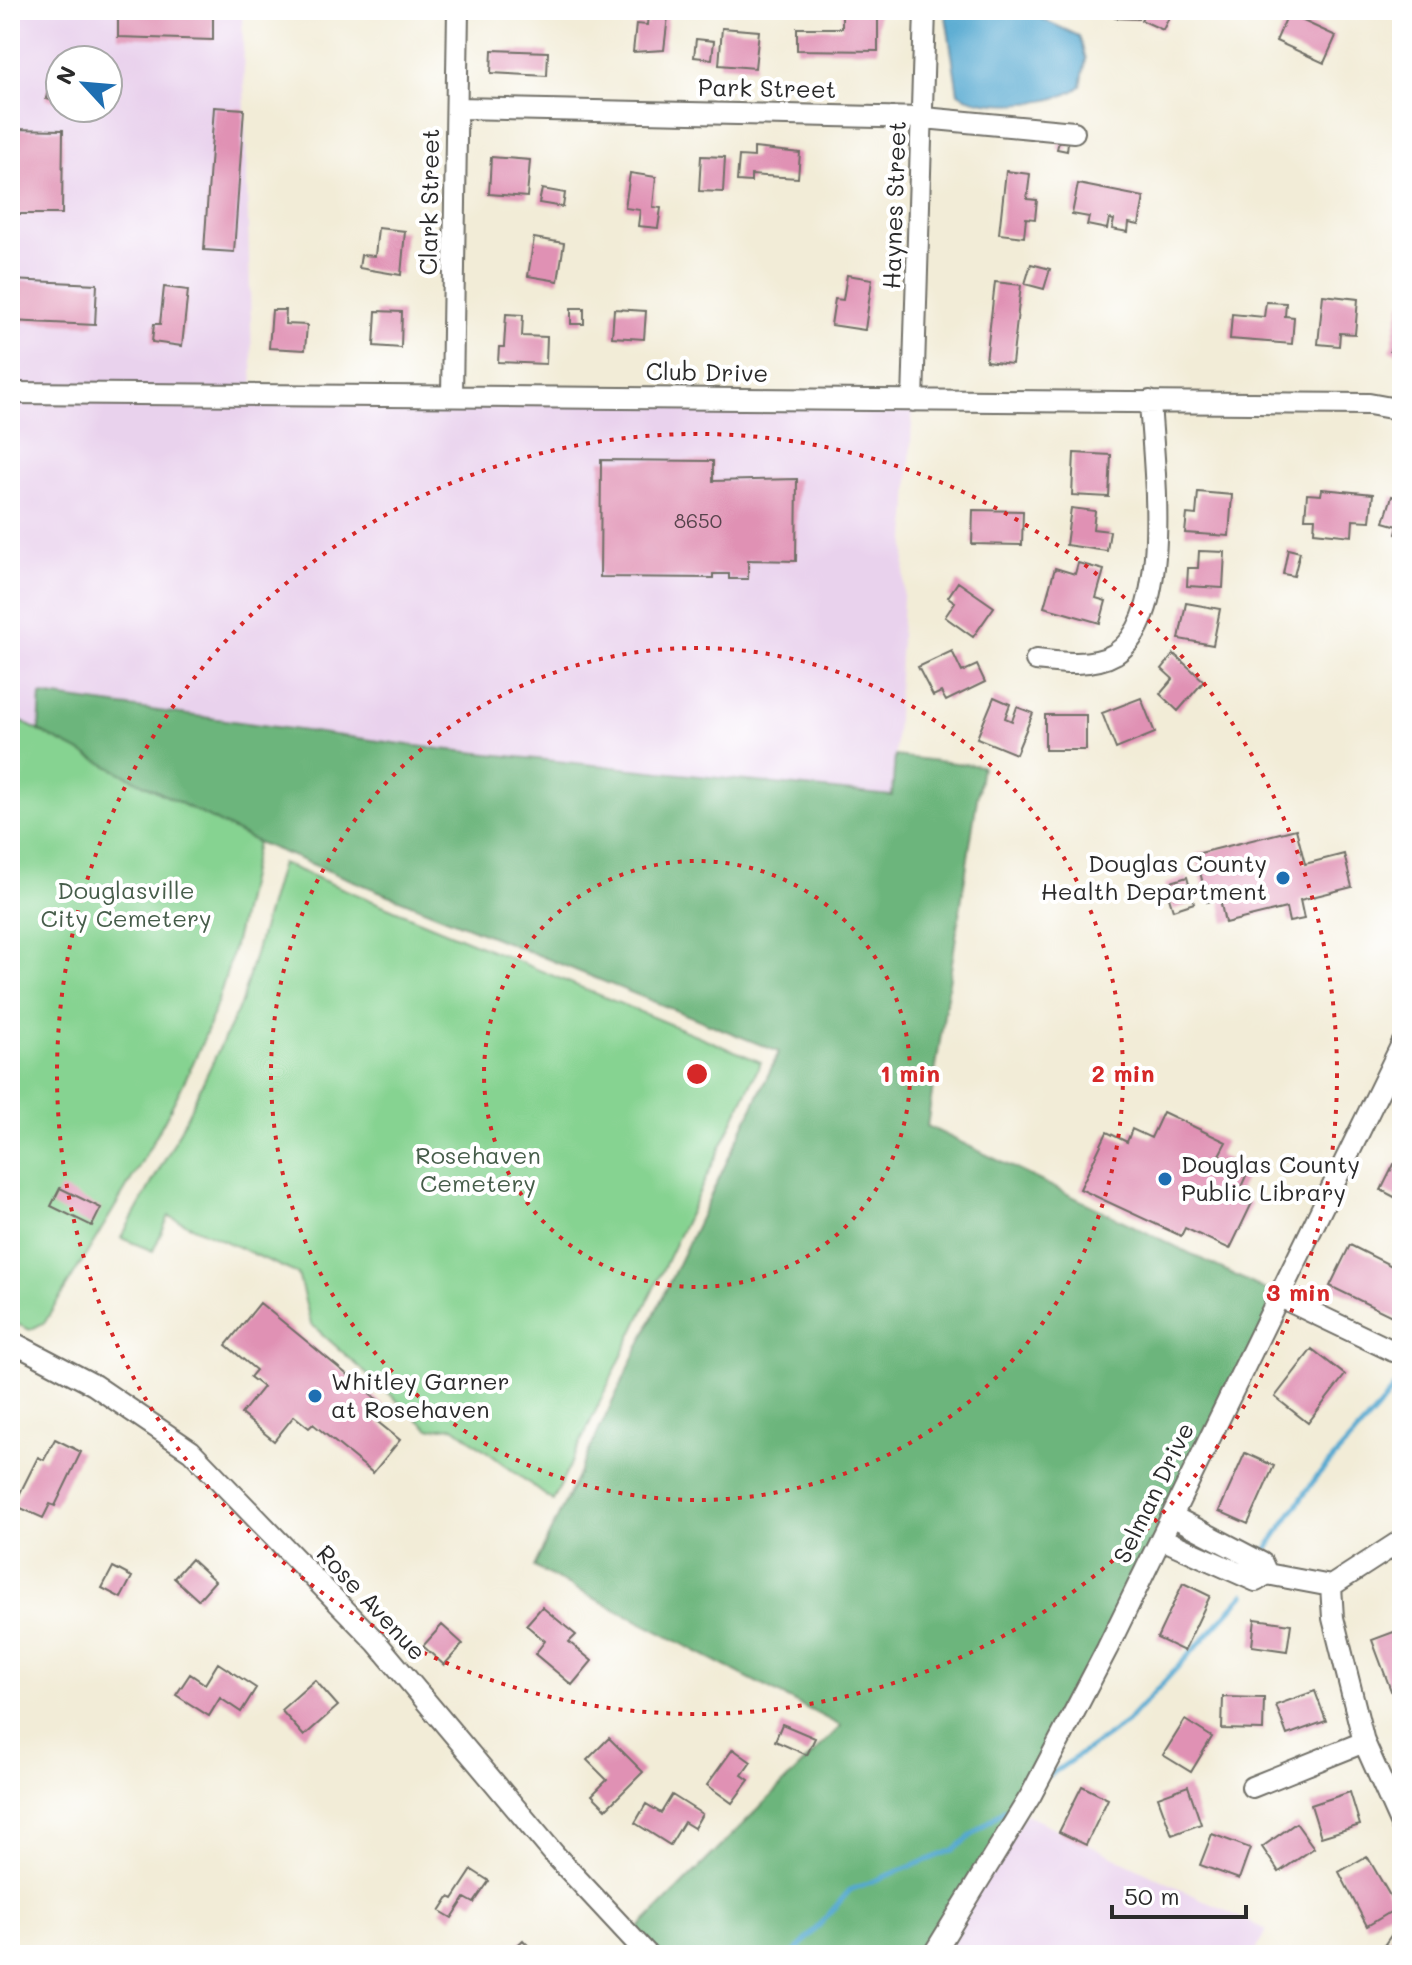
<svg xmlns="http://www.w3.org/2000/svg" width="1412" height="1965" font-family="Mali,sans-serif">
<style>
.built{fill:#e9d2ed;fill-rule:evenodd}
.green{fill:#86d391;stroke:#587f5e;stroke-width:2}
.forest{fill:#6cb57b;stroke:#4c7053;stroke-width:2}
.water{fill:#54a9d0;stroke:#406a7e;stroke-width:2}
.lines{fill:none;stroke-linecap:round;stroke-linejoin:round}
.stream{stroke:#54a9d0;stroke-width:5}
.building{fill:#e091b4}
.minor-casing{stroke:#716f67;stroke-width:24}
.minor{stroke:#fff;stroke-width:20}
.ring{fill:none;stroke:#d62828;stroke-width:4;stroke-dasharray:4 8}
.poi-dot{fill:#1f6fb2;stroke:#fff;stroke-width:3}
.labels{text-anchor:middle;stroke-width:8;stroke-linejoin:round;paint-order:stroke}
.number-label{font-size:20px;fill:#58444d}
.street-label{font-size:24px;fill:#2b2b2b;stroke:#fff}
.poi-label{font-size:24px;fill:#2b2b2b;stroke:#fff;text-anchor:start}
.park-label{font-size:24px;fill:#465d4a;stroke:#fff}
.centre{fill:#d62828;stroke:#fff;stroke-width:4}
.ring-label{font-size:24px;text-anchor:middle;font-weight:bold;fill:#d62828;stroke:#fff;stroke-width:8;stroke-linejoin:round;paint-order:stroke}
</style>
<rect width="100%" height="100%" fill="#fff"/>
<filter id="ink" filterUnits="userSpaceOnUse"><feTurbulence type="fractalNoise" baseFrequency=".0125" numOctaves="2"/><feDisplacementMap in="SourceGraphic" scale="16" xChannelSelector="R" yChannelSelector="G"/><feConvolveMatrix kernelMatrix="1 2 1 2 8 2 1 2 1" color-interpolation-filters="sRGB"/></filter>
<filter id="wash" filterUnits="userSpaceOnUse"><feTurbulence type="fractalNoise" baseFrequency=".006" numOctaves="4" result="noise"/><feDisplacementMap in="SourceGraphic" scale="32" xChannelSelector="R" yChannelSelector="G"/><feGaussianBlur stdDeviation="1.8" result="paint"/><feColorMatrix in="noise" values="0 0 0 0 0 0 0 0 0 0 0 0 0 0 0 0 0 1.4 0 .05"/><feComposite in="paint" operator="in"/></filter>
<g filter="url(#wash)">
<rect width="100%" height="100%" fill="#f2ecd7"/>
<path class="built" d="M10,10H242L253,395L913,401L893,796L431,748L42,695L39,731L10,716ZM60,60H108V108H60Z
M1025,1814L1266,1930L1254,1955H938Z"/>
<path class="green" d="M10,716L257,842C242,914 228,985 198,1052C156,1146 98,1234 45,1322L30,1330L10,1321Z
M281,863L761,1062L553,1501L454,1427L429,1429L311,1324L298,1274L169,1216L153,1251L121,1238L172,1147L241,1003Z"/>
<path class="forest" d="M41,695L431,748L892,796L895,756L982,766L927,1126L1278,1296L1172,1516L933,1955H648L631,1936L841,1726L534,1567L779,1052L257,842L39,731Z"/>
<path class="water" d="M945,10H1023L1079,36L1086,59L1081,86C1058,106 983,110 958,93Z"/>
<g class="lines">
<path class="stream" d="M1262,1556L1315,1479L1378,1409L1402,1376
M1050,1775L1126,1723L1245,1594
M793,1955L850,1890L953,1850L1004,1810"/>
</g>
<g id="blocks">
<path class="building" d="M118,10H213V40L118,37Z
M842,10H878V51L797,50V28H842Z
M1116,10H1139L1138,19L1115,18Z
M1146,10L1171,13L1163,30L1141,20Z
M648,14L668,16L664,50L633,52L636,24L647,25Z
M1288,14L1336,36L1324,63L1276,41Z
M722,28L759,31L755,68L719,65Z
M696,39L714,41L712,59L694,57Z
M492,50L548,52L547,76L491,73Z
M50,79L60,82V102L46,99Z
M214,107L244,109L234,252L204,250Z
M10,129L63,130L62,214H10Z
M1059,141L1068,142L1067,151L1057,149Z
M754,148L800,153L798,178L751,175V182L737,181L739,156L754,157Z
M701,156L725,157L723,192L699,191Z
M491,157L530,160L527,197L489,194Z
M1006,171L1030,174L1027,199L1037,200L1035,219L1026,218L1024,237L999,234Z
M630,173L656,177L653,207L661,208L658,228L638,226L640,210L625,208Z
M1078,184L1144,197L1139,225L1129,223L1128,232L1112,229L1114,220L1109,219L1107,229L1087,225L1089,217L1072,214Z
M542,189L565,193L563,207L539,203Z
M378,228L405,231L401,275L359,268L361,255L375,256Z
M534,238L564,243L558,281L528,276Z
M1031,264L1050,269L1044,289L1025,284Z
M847,275L872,279L865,330L831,325L835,299L843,300Z
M10,280L97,284L95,325L10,321Z
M995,282L1021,285L1012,364L986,361Z
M164,287L188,290L182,346L152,342L154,324H160Z
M1323,295L1358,299L1355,334L1340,333L1339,346L1318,344Z
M1266,302L1286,303L1285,316L1294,317L1292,344L1230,339L1232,314L1264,317Z
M1401,302H1402V354L1390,351Z
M571,308H584V324H571Z
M614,309L646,311L644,339L612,337Z
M272,310H286L285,324L307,325L305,350L269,348Z
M376,311L402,312L401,348L374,346Z
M506,314L523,315L522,336L547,337L546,364L498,362L499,347H504Z
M1074,453L1111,455L1109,497L1072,495Z
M601,460L713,461V481L797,479L796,561L748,560V579H729V574H713V578L600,577Z
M1322,489L1373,494L1370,521L1353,520L1352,536L1314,532L1315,518H1305L1307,494L1321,495Z
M1198,492L1232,495L1229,536L1185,533L1187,514L1196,515Z
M1392,496L1402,499V536L1396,534L1398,526L1384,522Z
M1071,508L1095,511L1093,529L1110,531L1107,551L1066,545Z
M973,510L1023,511L1022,545L972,544Z
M1288,549L1300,552L1294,576L1283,574Z
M1199,551L1225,552L1223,588L1187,586L1188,568H1198Z
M1078,563L1104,570L1096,598L1106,601L1100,623L1044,607L1055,568L1075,574Z
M958,582L994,607L973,637L945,617L955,602L948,597Z
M1186,603L1220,609L1213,645L1179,639Z
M952,651L962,672L977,665L985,682L946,701L941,692L933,696L918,667Z
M1174,654L1204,681L1178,711L1160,694L1173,679L1162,669Z
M994,697L1010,704L1005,718L1012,721L1017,707L1033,713L1016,754L977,738Z
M1141,698L1155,733L1116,749L1102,713Z
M1045,715H1086V750H1045Z
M1296,829L1305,864L1344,854L1352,887L1300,900L1304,919L1289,922L1286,908L1225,923L1220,899L1207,902L1196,854Z
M1187,877L1194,903L1173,910L1165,884Z
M1163,1112L1226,1142L1219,1155L1249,1169L1237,1196L1252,1203L1230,1249L1185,1228L1181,1236L1080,1189L1107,1132L1127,1142L1132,1129L1151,1138Z
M1394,1164L1402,1168V1201L1381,1190Z
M60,1188L101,1208L92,1226L51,1206Z
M1350,1245L1402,1271V1321L1330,1286Z
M260,1303L384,1405L373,1418L400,1440L373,1473L313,1424L309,1428L294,1416L274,1441L241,1414L263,1387L250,1377L256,1370L226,1345Z
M1312,1349L1345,1375L1308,1423L1275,1397Z
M55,1439L81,1452L55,1506L50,1504L43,1518L14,1505L38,1457L44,1460Z
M1245,1453L1274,1466L1248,1524L1219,1511Z
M191,1559L215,1581L198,1600L174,1578Z
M113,1567L132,1577L121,1598L102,1588Z
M1183,1583L1210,1596L1184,1651L1157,1638Z
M542,1607L576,1635L569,1642L592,1661L572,1685L535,1654L545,1641L526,1625Z
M1255,1619L1291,1624L1287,1651L1252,1646Z
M442,1625L463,1644L444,1665L423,1646Z
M1399,1630L1402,1637V1720L1372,1640Z
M218,1663L256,1688L241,1712L220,1698L209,1716L176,1695L190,1674L205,1684Z
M315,1680L338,1706L304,1736L281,1710Z
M1315,1691L1326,1721L1287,1735L1276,1705Z
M1223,1697L1264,1698L1263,1730L1222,1729Z
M1185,1720L1212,1737L1191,1772L1163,1755Z
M782,1724L815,1738L807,1755L775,1741Z
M609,1738L643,1772L606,1809L592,1795L607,1780L587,1760Z
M733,1749L751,1762L742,1775L749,1780L732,1803L707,1785Z
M1082,1786L1108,1799L1086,1845L1059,1832Z
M1188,1786L1201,1824L1172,1835L1158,1797Z
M1350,1792L1360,1825L1321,1837L1311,1805Z
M672,1795L702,1814L694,1828L684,1822L670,1845L635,1823L646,1804L661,1813Z
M1296,1823L1314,1848L1279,1872L1262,1847Z
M1212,1834L1250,1848L1239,1879L1200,1865Z
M1367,1856L1397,1908L1367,1926L1339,1872Z
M472,1870L489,1881L474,1903L465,1898L452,1918L440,1911L449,1897L453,1899Z
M1402,1920V1955H1401L1385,1944Z
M523,1940L537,1955H507Z"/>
</g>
</g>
<g filter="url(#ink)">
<use href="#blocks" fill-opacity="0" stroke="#716f67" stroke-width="2"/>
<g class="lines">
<g class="minor-casing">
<path id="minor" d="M458,108L924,118L1074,132
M10,393L1369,404L1402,410
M452,395L458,10
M913,401L925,10
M1036,660C1060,663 1093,667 1115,654C1175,615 1153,463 1150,401
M1278,1296L1393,1351H1402
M10,1341L94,1385L191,1451L377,1643L555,1855L648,1955
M1172,1516L1262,1563L1267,1574
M1162,1539L1256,1581L1267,1574L1331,1586
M1331,1586L1333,1618L1364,1742L1402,1827
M1331,1586L1402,1540
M1252,1787L1364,1742
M933,1955L1031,1795L1107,1649L1402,1044"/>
</g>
<use href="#minor" class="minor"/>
</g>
</g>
<g class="ring">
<circle cx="697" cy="1074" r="213"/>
<circle cx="697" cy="1074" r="426"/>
<circle cx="697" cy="1074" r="640"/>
</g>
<g class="poi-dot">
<circle cx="1283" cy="878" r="8"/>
<circle cx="1165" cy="1179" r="8"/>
<circle cx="315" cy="1396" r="8"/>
</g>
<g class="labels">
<g class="number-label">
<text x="698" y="528">8650</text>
</g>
<g class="street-label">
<text transform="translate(767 89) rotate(1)" y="8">Park Street</text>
<text transform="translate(430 202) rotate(-89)" y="8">Clark Street</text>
<text transform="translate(895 205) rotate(-88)" y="8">Haynes Street</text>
<text transform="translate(707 373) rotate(1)" y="8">Club Drive</text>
<text transform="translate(1154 1493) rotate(-64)" y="8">Selman Drive</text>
<text transform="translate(371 1603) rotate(47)" y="8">Rose Avenue</text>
</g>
<g class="poi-label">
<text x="1267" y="872" text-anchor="end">Douglas County<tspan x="1267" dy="28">Health Department</tspan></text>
<text x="1181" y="1173">Douglas County<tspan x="1181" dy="28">Public Library</tspan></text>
<text x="331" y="1390">Whitley Garner<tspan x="331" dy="28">at Rosehaven</tspan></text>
</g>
<g class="park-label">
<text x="126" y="899">Douglasville<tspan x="126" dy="28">City Cemetery</tspan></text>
<text x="478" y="1164">Rosehaven<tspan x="478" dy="28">Cemetery</tspan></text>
</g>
</g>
<circle cx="697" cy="1074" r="12" class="centre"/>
<g class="ring-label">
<text x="910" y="1082">1 min</text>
<text x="1123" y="1082">2 min</text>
<text x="1298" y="1301">3 min</text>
</g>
<rect width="1412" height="1965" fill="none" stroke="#fff" stroke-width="40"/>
<g transform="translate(84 84) rotate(296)"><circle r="38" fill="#ffffff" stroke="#aaaaaa" stroke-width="2"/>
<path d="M0-6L14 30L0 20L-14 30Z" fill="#1f6fb2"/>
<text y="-12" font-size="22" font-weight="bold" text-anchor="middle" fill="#2b2b2b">N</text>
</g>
<path d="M1112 1905v12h134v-12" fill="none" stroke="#2b2b2b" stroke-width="4"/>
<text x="1124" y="1905" font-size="24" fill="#2b2b2b" stroke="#ffffff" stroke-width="6" paint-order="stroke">50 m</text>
</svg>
